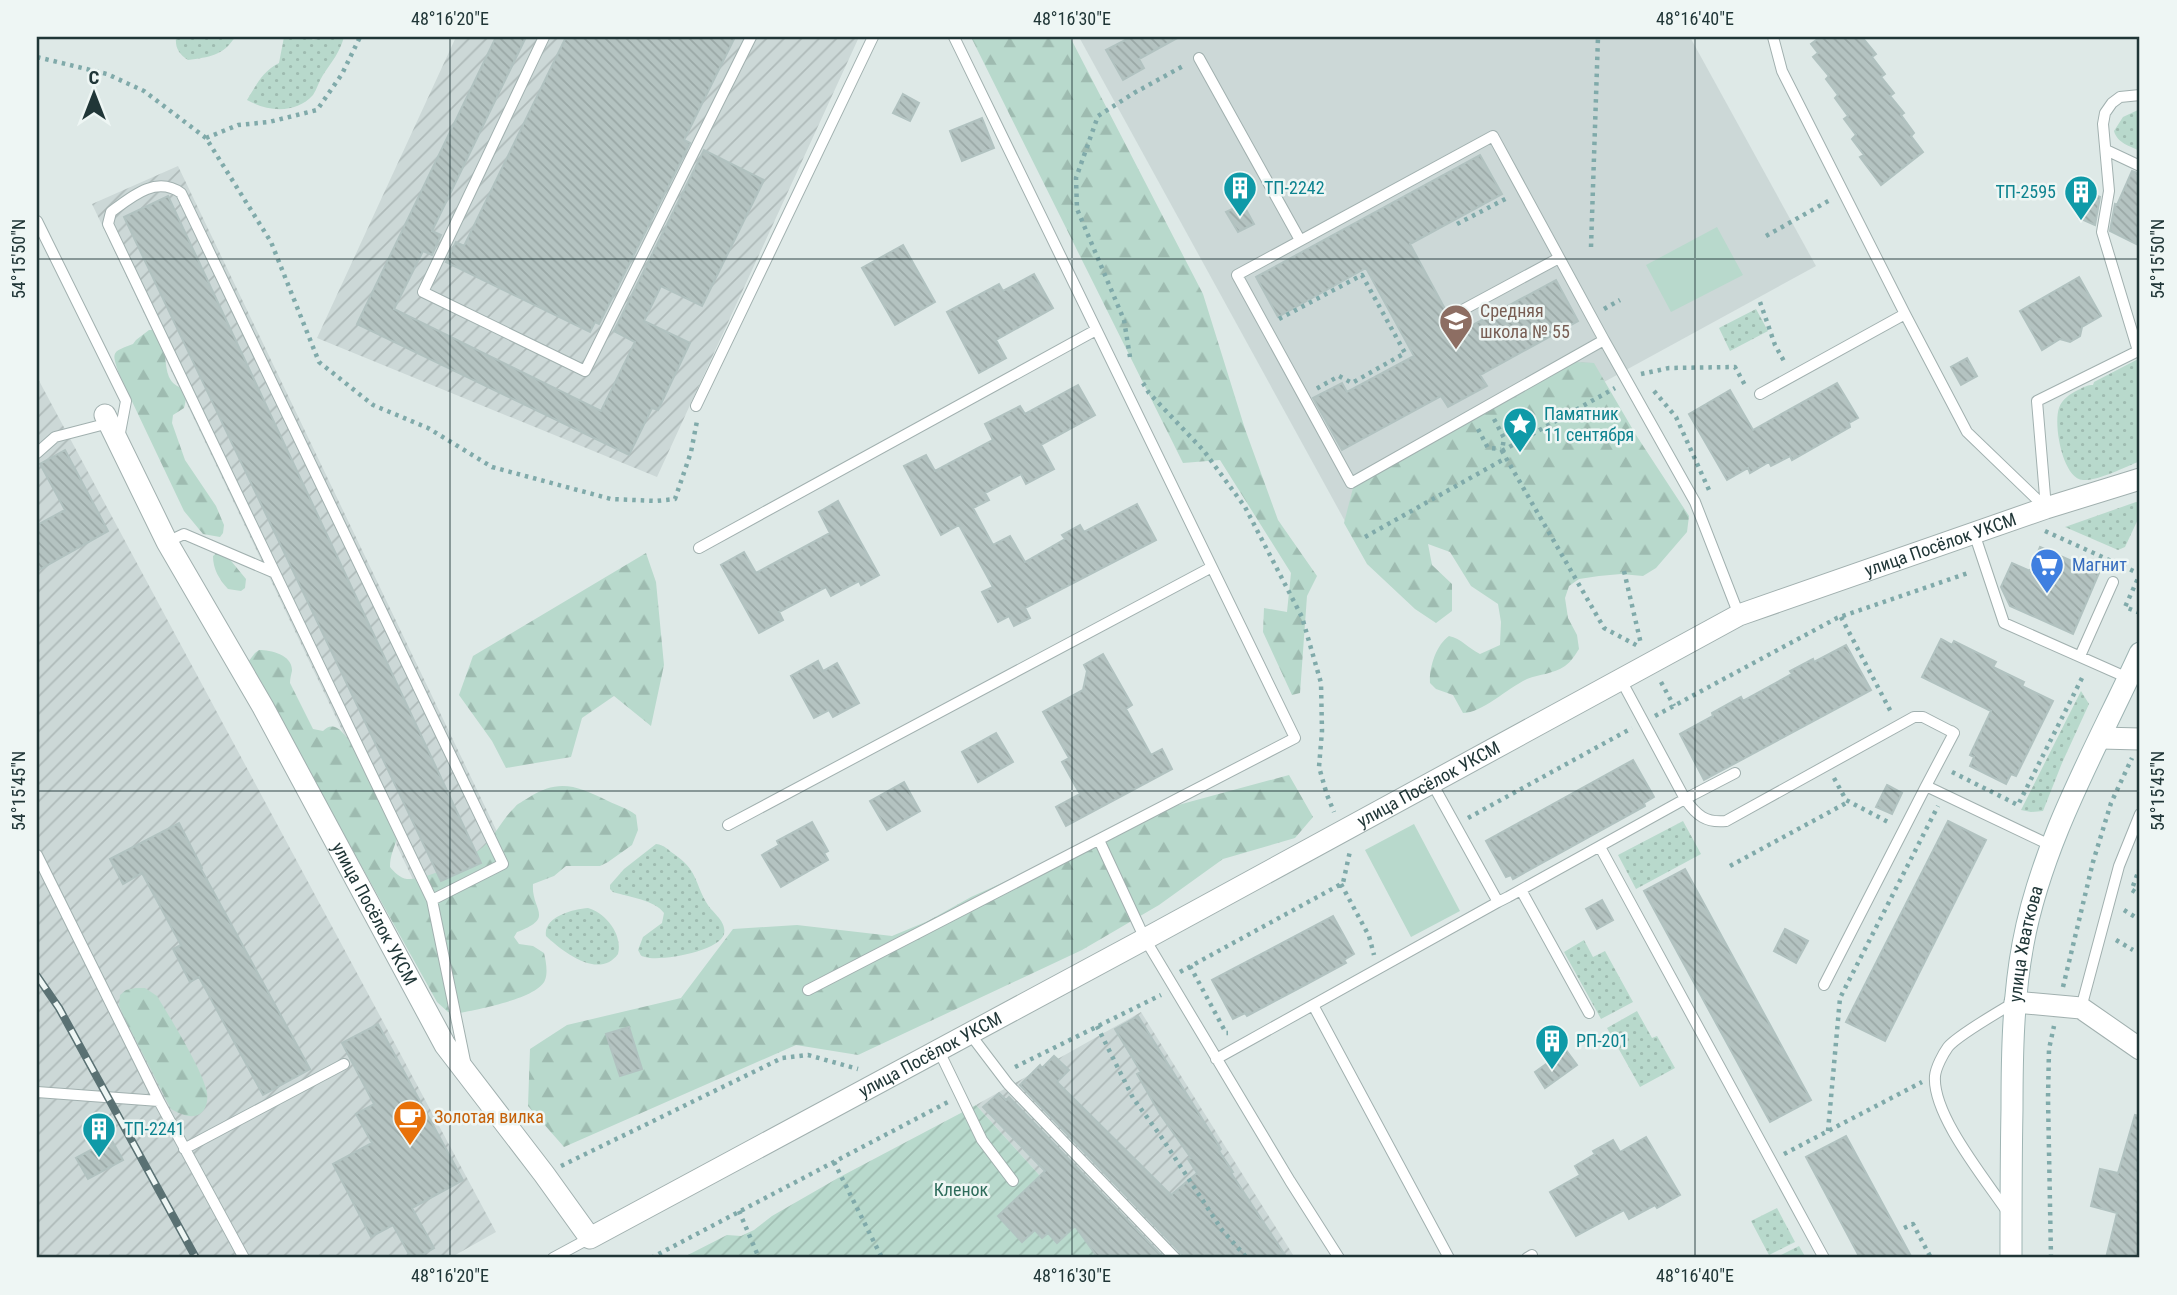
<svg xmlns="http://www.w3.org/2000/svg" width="2177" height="1295" font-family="'Roboto Condensed',sans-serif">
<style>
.built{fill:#ccd8d7}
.industrial{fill:url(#industrial-furrows)}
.grass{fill:url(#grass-dots)}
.forest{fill:url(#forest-firs)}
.garden{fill:url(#garden-furrows)}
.pitch{fill:#b8d9cc}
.building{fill:url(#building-back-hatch);stroke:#b1c2c0;stroke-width:2}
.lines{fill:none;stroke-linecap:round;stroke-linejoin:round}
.service-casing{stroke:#a1b0af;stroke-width:12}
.minor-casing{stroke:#a1b0af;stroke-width:23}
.secondary-casing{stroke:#9eb4b3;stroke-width:23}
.path{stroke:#80aaaa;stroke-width:4.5;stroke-dasharray:3.5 5;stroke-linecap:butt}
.service{stroke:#fff;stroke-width:10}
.minor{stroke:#fff;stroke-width:21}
.secondary{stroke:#fff;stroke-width:21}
.rail-casing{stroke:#5a7173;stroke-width:8}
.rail{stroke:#eef6f4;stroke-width:5;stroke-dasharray:16;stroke-linecap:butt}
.ticks{fill:none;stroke:#203637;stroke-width:2;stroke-opacity:0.45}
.labels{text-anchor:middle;stroke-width:5;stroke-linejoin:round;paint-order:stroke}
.culture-label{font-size:18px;fill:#0d838f;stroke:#eef6f4;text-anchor:start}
.education-label{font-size:18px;fill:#785e54;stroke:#eef6f4;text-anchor:start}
.street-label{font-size:18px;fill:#203637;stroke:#eef6f4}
.shop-label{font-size:18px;fill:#366cbe;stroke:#eef6f4;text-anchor:start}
.food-label{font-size:18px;fill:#c56008;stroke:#eef6f4;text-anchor:start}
.park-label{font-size:18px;fill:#2d6b5a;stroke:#eef6f4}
.neatline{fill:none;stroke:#203637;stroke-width:2.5}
.ticks-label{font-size:18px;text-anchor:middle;fill:#203637}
</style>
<defs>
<pattern id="industrial-furrows" width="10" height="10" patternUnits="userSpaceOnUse" patternTransform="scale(1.75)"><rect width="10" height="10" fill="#ccd8d7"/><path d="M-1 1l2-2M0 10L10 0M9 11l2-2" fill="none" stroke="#afbab9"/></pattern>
<pattern id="grass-dots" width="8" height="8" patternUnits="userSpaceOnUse" patternTransform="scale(1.75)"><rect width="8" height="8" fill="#b8d9cc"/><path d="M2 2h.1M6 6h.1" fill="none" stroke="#9ebbb0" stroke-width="1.8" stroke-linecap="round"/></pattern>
<pattern id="forest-firs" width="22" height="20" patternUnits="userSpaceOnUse" patternTransform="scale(1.75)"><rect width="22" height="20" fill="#b8d9cc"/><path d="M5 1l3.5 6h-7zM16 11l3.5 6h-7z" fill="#9ebbb0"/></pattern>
<pattern id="garden-furrows" width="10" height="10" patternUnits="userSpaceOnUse" patternTransform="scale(1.75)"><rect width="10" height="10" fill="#b8d9cc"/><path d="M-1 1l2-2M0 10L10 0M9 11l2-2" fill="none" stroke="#9ebbb0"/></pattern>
<pattern id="building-back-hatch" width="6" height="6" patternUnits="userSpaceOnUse" patternTransform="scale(1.75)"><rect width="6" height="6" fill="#b4c3c1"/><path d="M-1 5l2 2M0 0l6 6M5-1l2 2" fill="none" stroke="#9aa8a6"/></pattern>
</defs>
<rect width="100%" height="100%" fill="#dee9e7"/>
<path class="built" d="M1079,37H1690L1816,266L1346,523Z"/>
<path class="industrial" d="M456,37H859L657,477L317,338Z
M178,166L513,865L427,909L92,204Z
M37,377L496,1232L450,1258H37Z
M1141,1012L1295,1258H1114L976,1105Z"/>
<path class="grass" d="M176,37H235C223,56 209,57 188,60C179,54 175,48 176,37Z
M284,37H309L313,40L324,37H344C339,54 332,61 323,75C319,81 317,89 313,95C296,114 268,112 247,100C257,84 262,72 279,63Z
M2140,109V151C2130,146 2117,143 2114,131L2123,117Z
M1756,309L1768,331L1730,351L1719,328Z
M2140,358V461C2125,467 2098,481 2083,480C2063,479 2053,425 2059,408C2062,399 2070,394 2078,390C2084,387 2087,385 2093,385L2094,382Z
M2136,502L2140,503V515L2125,547L2118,550L2065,527Z
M2081,691L2089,704L2062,763L2043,811L2031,812L2021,810Z
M1683,821L1701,854L1636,889L1618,855Z
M656,844C665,845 668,850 674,854C697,870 694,880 706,902C712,913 727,921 724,934C720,951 660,962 645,957C640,956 641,955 638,950L643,937L662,923L664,913C655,900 629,897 613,892L610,889V885L624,869Z
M588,908C606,913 623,935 618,954C599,980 563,952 546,936C543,917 573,909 588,908Z
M1584,940L1593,957L1605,951L1633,1002L1601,1019L1564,952Z
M1637,1011L1652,1038L1657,1036L1675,1068L1640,1087L1607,1028Z
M1777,1208L1795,1242L1769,1255L1751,1221Z
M1799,1246L1806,1258H1775Z"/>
<path class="forest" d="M971,37H1070L1203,294L1245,429L1278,520L1317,576L1307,596L1300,693L1292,695L1263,632L1264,608L1287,612L1291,573L1220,460L1183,463Z
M149,330H154C156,333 160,335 162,338C166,347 164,365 169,377C176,392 191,383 184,408L173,415L172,423L185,460L216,506L224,525L223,533L220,537L203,534L184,511L119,374C111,351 112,352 133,344L136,340Z
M1576,362L1594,363L1636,435L1689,516L1687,532L1656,568L1643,576L1621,574L1599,576L1579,579L1569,586L1565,598L1568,618L1577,635L1579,649C1575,655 1571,662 1565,666C1553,674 1540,674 1527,679C1509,687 1482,713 1463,713L1453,695L1436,689L1430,683C1429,668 1436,645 1449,636C1461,638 1469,649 1480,654L1500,645L1501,622L1498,604L1471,586L1450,552L1428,544L1432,565L1452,584V611L1436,623L1415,609L1367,564L1344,523L1354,484Z
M218,552L227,556L246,579L245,588L241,591L228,589C219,579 213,569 213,556Z
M646,553L656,582L664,665L651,726L614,696L582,718L571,757L506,768L492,741L459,695L473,656Z
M259,650C271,650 293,655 292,671C291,675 290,679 290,683L313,729L323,731C327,727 331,725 337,728C355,737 387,816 397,838C394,849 390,855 390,867C394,872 400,878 407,879C425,881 473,858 485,845C496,834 503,818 515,807C518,803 524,801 528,798C559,778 577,786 608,801C618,806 627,808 636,815L638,830L632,845L608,862L600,866H566L554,876L533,884C531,911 556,917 517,932L514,937L519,944L533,946L544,953C546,961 548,973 545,980C538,999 474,1010 455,1014L448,1012L437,1002L248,662L255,653Z
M1289,775L1313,817L1295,838L1223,859L1159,905L1082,950L858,1055L796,1045L564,1147L528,1106L530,1049L567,1025L681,998L733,929L797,925L892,936L928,921L971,897L1167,808Z
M136,988H145L157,996C169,1016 204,1072 207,1093C208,1099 207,1108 201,1113C192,1120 180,1114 171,1109L123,1015L119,1005L120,995L126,990Z"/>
<path class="garden" d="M976,1105L1114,1258H682L727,1235L741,1236L754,1230L772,1216L838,1178Z"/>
<path class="pitch" d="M1717,227L1743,275L1671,312L1646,265Z
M1414,824L1460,911L1411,937L1365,850Z"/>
<path class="building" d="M496,37H526L432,231L441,235L432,255L423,251L394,309L601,411L635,342L614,331L704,150L764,180L702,306L661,286L644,321L690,343L658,410L652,408L629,455L357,324Z
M566,37H735L684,140L690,143L599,324L595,322L590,332L446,262L456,242L464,246Z
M1131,37H1179L1139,59L1144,68L1123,80L1106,50Z
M1820,37H1862L1876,54L1872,57L1885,74L1881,77L1894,93L1890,96L1904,113L1901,115L1914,133L1911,136L1923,152L1881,185L1860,157L1864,155L1852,139L1856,135L1844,119L1848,116L1835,98L1838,95L1826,79L1829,76L1813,57L1818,53L1811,44Z
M903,94L919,103L910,121L893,113Z
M982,118L994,148L962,161L950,131Z
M1480,155L1502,194L1410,244L1458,333L1556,280L1578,321L1480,375L1487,386L1448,407L1441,396L1342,450L1313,398L1342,383L1347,392L1414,356L1366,268L1278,317L1256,277Z
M2132,171L2140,174V246L2110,231L2115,204L2117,205Z
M2092,194L2100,197L2095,225L2079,218Z
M168,196L481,863L441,881L124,217Z
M1243,204L1254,224L1238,232L1226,212Z
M903,245L935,302L895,325L862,268Z
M1034,274L1053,308L996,340L1006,358L979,373L947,312L999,284L1003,291Z
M2079,277L2101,316L2082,327L2080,336L2070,342L2060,339L2042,350L2020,311Z
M1967,358L1977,376L1961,385L1951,367Z
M1837,383L1858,418L1849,423L1850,427L1792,460L1790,456L1771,466L1769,462L1750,473L1748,468L1727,480L1689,414L1730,390L1753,430Z
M1078,385L1095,415L1041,445L1054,469L1026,484L1021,474L985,493L989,500L973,508L993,545L1010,536L1025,562L1065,539L1062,535L1080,525L1084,532L1137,504L1156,540L1025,608L1030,618L1014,626L1009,616L998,622L982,592L993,587L959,525L941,535L904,466L926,455L935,471L993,440L985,424L1020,406L1025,414Z
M65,450L108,531L37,571V525L65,510L40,464Z
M838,501L879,575L861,585L859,581L831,596L826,587L779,612L783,620L759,633L721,565L744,552L756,573L830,533L819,512Z
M2040,547L2099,573L2073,634L2010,606L2001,587L2012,563L2030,571Z
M1941,639L1952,645L1954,641L1996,662L1993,667L2024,682L2022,686L2053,701L2016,776L2011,774L2006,784L1970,766L1974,757L1970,755L1991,711L1922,677Z
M1846,645L1871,690L1704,780L1680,734L1713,716L1712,713L1741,697L1743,701L1792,674L1790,671L1813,659L1814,662Z
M1103,654L1132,705L1126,709L1151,755L1162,749L1172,769L1066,826L1056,807L1080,794L1062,762L1069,758L1043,712L1083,690L1087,671L1084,665Z
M818,661L823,671L837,663L859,703L833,717L829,710L814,718L791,676Z
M996,733L1013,762L978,782L962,752Z
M1633,760L1654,797L1644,803L1645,806L1513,879L1511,875L1506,877L1486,841Z
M904,782L920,811L887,830L870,801Z
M1887,785L1902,793L1892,814L1876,807Z
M1948,821L1986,840L1885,1041L1846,1022Z
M812,822L828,851L824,853L828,860L781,887L762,855L779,845L777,841Z
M179,823L202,868L201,869L310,1069L263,1095L199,977L190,982L173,949L181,945L142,873L123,884L110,859Z
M1685,869L1811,1100L1770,1122L1644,891Z
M1602,900L1613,920L1597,929L1586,909Z
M1333,916L1354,954L1344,960L1346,963L1305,985L1247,1016L1245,1013L1233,1019L1212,980Z
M1785,929L1808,941L1796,963L1774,951Z
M1138,1016L1221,1149L1219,1151L1233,1172L1231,1173L1287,1258H1183L1181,1253L1020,1085L1040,1065L1042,1068L1054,1056L1069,1070L1057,1082L1171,1195L1197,1173L1188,1159L1191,1158L1160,1114L1137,1074L1141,1072L1115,1029Z
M378,1024L463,1180L412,1208L434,1248L416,1258H411L393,1225L371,1237L333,1164L372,1143L356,1114L374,1104L342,1043Z
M629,1027L642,1069L620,1076L606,1034Z
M1566,1050L1577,1065L1545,1088L1535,1072Z
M999,1093L1006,1100L1009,1097L1164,1258H1098L1075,1226L1057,1243L1048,1233L1042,1238L1035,1230L1022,1242L998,1216L1045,1171L983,1107Z
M2135,1115L2140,1116V1258H2106L2117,1213L2091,1206L2100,1169L2118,1173Z
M1846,1136L1912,1258H1860L1806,1157Z
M1646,1137L1680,1195L1657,1208L1655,1205L1629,1219L1624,1210L1576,1236L1550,1192L1580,1175L1575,1166L1595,1154L1593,1151L1613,1140L1620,1152Z
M111,1139L123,1160L88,1179L76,1158Z"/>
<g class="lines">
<g class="service-casing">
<path id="service" d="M544,37L423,292L585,371L751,37
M1773,37L1782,71L1905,314L1967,432L2046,508
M1199,58L1300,240
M2106,150L2140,166
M37,221L126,401L119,438
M1457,313L1559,258
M1604,340L1493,136L1237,275L1351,483L1604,340L1695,502L1739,615
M2138,351L2102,232L2109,191L2103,124L2105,113L2112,103L2120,97L2140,95
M1760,394L1905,314
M696,406L873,37
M37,453L55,437L109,423
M2046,508L2037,401L2140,350
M1974,533L2004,623L2128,678
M167,542L184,534L275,573L432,900L503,864L181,193C156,175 131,197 111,212L108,224L275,573
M699,548L1096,330
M2080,656L2113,582
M1735,773L1685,799C1697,816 1706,823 1726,821L1914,717H1923L1954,733
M1432,783L1498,902L1508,897L1685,799L1621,680
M1926,786L1954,733L1951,731
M728,825L1210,568
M1099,840L1145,939L1290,1181L1339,1258
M1600,847L1824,1258
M37,855L159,1101
M1521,890L1589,1013
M432,900L466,1066
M1824,985L1926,786L2052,846
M808,990L1295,738L954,37
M1313,1005L1449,1258
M2081,1008L2119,866L2140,814
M970,1034L1008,1084L1175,1258
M939,1051L982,1140L1013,1181
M1216,1059L1498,902
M37,1092L159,1101L244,1258
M184,1149L344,1064
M2008,1213C1986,1180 1932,1115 1935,1076C1936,1067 1943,1054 1948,1047C1958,1035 2000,1011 2015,1002
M553,1258L590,1238
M1527,1258L1532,1255"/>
</g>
<g class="minor-casing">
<g id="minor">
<path id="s1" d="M105,415L167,542L263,707L445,1045L544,1174L590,1238L1145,939L1739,615L2046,508L2140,479"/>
<path d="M2101,738L2140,739"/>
<path d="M2015,1002L2081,1008L2140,1049"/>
</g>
</g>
<g class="secondary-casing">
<g id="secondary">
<path id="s2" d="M2011,1258C2011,1208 2011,1159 2012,1109C2012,1054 2013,998 2023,944C2042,841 2097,747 2140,653"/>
</g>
</g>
<path class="path" d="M37,57L107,74L144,91L206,138L271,242L319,362L373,405L428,428L492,467L611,499L656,501L675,499L691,452L697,421
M206,138L238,125L269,122L317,110L342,74L360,37
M1457,224L1509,197
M1766,236L1830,200
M1591,247L1598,37
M1760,302L1775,345L1785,363
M1604,309L1620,300
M1279,319L1362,275L1405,353L1352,383L1339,376L1316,389
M1130,357L1124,320L1077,209L1076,178L1098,116L1134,93L1185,65
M1641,374L1669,368L1735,367L1746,387
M1143,383L1149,393L1204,451L1245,507L1302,617L1321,683L1322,731L1319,767L1327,795L1334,812
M1654,391L1676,417L1709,490
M1494,419L1504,438L1502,451L1604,628L1638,646
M1478,429L1488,448L1501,449
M1502,451L1615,388
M2045,531L2140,574L2125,607L2140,613
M1365,537L1506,458
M1624,571L1641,644
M1841,617L1891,712
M1661,682L1674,706
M1655,716L1837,618L1971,572
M1952,772L2018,805L2083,676
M1834,778L1846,800L1890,823
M1468,818L1632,728
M1730,866L1848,802
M1341,884L1369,936L1374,955
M2133,886L2140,867
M2132,890L2140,895
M2124,910L2140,920
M2116,940L2133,950
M1190,966L1226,1033H1228
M1180,972L1343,883L1350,851
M2063,987L2093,862L2111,803L2132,758
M1097,1026L1133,1098L1160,1135L1222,1230L1247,1258
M1015,1067L1161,995
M1828,1131L1840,998L1938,806
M1784,1154L1922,1082
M834,1162L882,1258
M561,1166L782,1058L808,1055L858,1069
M739,1211L759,1258
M1904,1228L1913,1224L1931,1258
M651,1258L948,1102
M2051,1258L2048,1098L2049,1049L2054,1026"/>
<use href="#service" class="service"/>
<use href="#minor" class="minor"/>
<use href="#secondary" class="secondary"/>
<g class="rail-casing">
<path id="rail" d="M37,976L59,1008L196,1258"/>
</g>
<use href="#rail" class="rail"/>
</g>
<path class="ticks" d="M450,37V1258M1072,37V1258M1695,37V1258M37,259H2140M37,791H2140"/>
<defs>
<g id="building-pin" transform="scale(1.75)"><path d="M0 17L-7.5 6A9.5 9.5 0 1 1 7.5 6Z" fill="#0f9aa8" stroke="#eef6f4"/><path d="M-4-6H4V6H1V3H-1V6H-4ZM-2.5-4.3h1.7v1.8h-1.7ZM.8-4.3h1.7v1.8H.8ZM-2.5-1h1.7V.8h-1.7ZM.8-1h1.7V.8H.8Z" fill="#fff"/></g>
<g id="school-pin" transform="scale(1.75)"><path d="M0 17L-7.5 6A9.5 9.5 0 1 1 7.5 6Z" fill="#8d6e63" stroke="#eef6f4"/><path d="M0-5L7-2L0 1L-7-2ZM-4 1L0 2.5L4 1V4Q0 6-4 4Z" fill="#fff"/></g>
<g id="sight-pin" transform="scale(1.75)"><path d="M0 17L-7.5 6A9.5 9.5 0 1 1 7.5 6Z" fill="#0f9aa8" stroke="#eef6f4"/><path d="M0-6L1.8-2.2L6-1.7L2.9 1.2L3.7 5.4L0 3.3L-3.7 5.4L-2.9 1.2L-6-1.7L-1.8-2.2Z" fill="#fff"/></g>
<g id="supermarket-pin" transform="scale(1.75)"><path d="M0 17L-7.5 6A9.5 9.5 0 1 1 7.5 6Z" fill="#3f7fe0" stroke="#eef6f4"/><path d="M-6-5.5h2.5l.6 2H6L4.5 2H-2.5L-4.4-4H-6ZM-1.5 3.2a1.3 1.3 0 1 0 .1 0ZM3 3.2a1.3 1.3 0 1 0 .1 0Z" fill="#fff"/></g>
<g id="cafe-pin" transform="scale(1.75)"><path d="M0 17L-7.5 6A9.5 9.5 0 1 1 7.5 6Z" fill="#e8710a" stroke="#eef6f4"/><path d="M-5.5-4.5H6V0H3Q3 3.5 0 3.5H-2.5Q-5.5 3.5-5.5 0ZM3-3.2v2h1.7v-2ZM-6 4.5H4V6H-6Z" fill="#fff"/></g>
</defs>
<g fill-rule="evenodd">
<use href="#building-pin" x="1240" y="188"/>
<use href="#building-pin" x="2081" y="192"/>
<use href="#school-pin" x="1456" y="321"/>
<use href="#sight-pin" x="1520" y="424"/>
<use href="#supermarket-pin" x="2047" y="565"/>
<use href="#building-pin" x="1552" y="1041"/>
<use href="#cafe-pin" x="410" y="1117"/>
<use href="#building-pin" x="99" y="1129"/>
</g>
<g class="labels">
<g class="culture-label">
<text x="1264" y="194">ТП-2242</text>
<text x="2056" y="198" text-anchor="end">ТП-2595</text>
<text x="1544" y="420">Памятник<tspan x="1544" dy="21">11 сентября</tspan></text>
<text x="1576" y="1047">РП-201</text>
<text x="124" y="1135">ТП-2241</text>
</g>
<g class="education-label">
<text x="1480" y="317">Средняя<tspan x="1480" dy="21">школа № 55</tspan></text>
</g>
<g class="street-label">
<text dy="6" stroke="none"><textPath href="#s1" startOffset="2478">улица Посёлок УКСМ</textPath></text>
<text dy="6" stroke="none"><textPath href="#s1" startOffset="1911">улица Посёлок УКСМ</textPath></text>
<text dy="6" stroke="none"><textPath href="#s1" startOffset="567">улица Посёлок УКСМ</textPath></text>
<text dy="6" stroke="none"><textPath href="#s2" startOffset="315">улица Хваткова</textPath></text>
<text dy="6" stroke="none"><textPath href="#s1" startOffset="1344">улица Посёлок УКСМ</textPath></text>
</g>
<g class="shop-label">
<text x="2072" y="571">Магнит</text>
</g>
<g class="food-label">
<text x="434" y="1123">Золотая вилка</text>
</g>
<g class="park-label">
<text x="961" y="1196">Кленок</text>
</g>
</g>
<rect width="2177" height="1295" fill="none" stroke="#eef6f4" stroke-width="77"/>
<g transform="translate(94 94)" stroke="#eef6f4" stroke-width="5" paint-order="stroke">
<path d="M0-5L12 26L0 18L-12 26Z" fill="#203637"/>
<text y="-10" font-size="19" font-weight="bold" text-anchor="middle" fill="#203637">С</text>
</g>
<rect x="38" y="38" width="2100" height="1218" class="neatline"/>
<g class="ticks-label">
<text x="450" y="25">48°16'20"E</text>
<text x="1072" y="25">48°16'30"E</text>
<text x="1695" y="25">48°16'40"E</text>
<text transform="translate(19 259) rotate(-90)" y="6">54°15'50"N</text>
<text transform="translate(2158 259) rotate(-90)" y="6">54°15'50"N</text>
<text transform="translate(19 791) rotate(-90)" y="6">54°15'45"N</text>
<text transform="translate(2158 791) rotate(-90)" y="6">54°15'45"N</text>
<text x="450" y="1282">48°16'20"E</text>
<text x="1072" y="1282">48°16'30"E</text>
<text x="1695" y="1282">48°16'40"E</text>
</g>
</svg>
